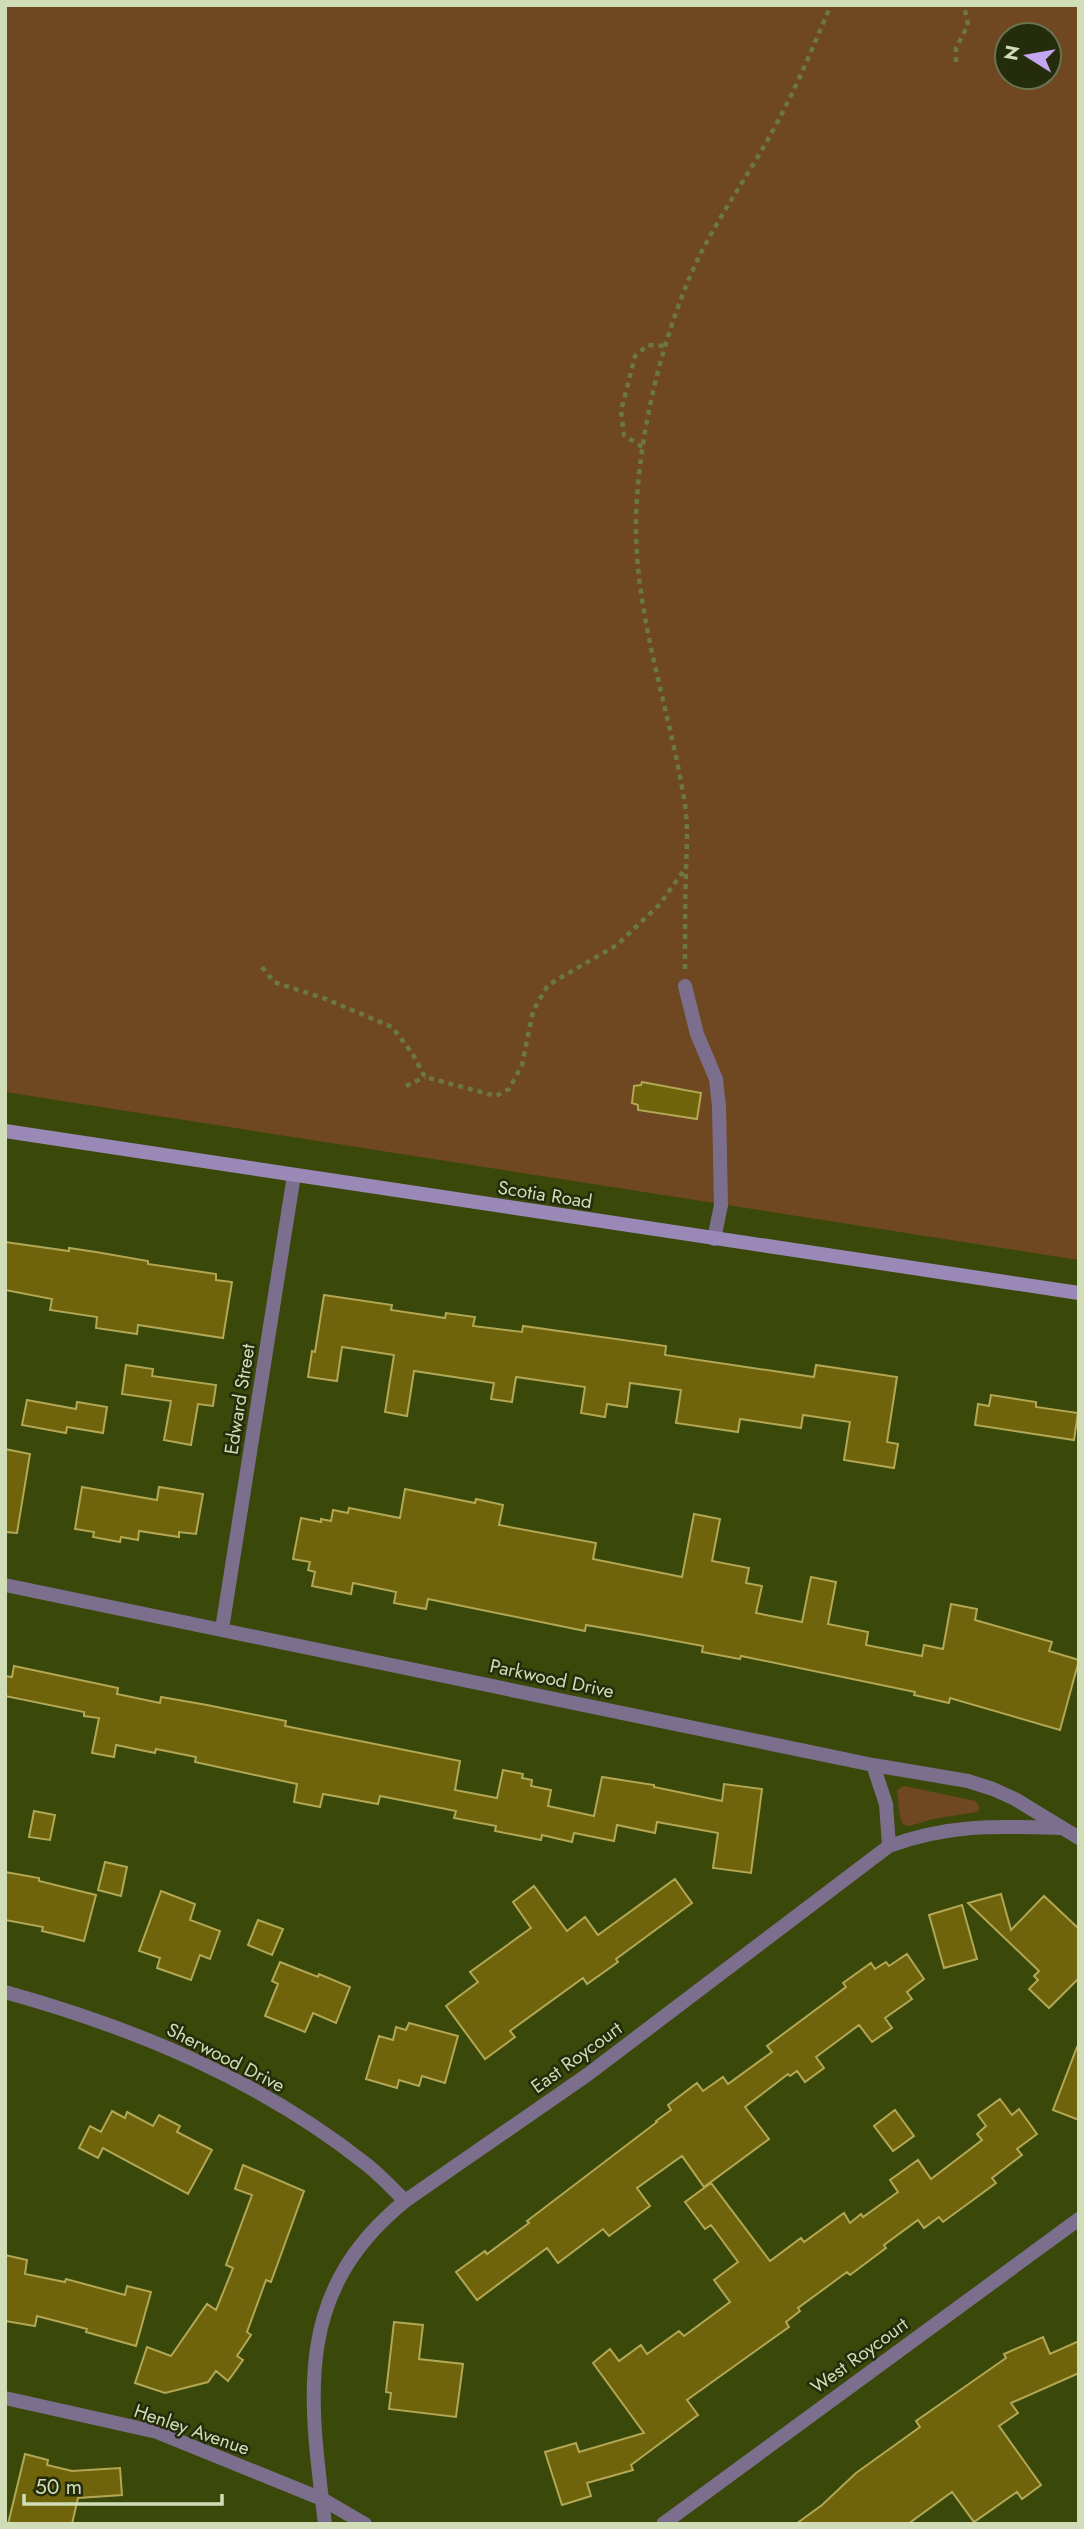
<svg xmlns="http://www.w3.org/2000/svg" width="1084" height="2529" font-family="Jost,sans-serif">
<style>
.green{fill:#6f4822;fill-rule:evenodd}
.building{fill:#6f640b;stroke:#b2a754;stroke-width:2}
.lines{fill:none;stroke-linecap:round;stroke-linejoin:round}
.path{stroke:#6b7842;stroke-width:4.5;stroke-dasharray:5 5;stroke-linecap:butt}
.lane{stroke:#7b6f8d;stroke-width:14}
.street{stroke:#7b6f8d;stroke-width:14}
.secondary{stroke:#9a88b7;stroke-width:14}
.labels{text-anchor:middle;stroke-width:5;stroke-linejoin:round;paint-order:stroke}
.street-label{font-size:19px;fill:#d1ddb7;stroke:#242c0c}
</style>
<rect width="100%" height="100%" fill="#3a480a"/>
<path class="green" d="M5,5H1079V1260L5,1092ZM1007,35H1049V77H1007Z
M904,1786L976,1801L980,1809L977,1812L933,1819L910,1826L903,1825L900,1817L897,1790Z"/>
<path class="building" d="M642,1082L701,1093L697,1119L638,1110V1105L632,1103L634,1086L641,1085Z
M5,1242L69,1251V1248L96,1252L148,1261V1264L216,1274V1280L232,1282L223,1338L138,1325L137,1334L96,1328L97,1317L50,1310L52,1299L5,1290Z
M324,1295L392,1305L391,1310L445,1318L446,1313L475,1317L473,1326L522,1332L523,1326L666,1346L665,1355L746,1367L814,1377L816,1365L897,1377L887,1442L898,1444L894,1468L844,1460L850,1422L803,1415L801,1428L740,1419L738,1432L676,1423L681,1390L630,1383L627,1407L607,1404L605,1417L581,1413L585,1387L516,1377L512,1402L491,1399L494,1383L414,1371L407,1416L385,1412L394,1355L342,1347L337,1381L308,1377L312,1351L315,1352Z
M126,1365L153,1369L152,1376L216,1385L213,1406L198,1404L191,1445L164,1440L171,1401L122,1394Z
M991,1395L1036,1402V1407L1078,1413L1074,1440L975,1425L978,1404L989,1406Z
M27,1400L76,1409L77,1402L107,1407L103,1433L67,1427L66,1433L22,1425Z
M5,1449L30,1454L17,1533L5,1532Z
M82,1487L157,1500L159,1487L203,1494L196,1534L179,1532V1537L139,1531L138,1540L121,1537L120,1542L93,1537L94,1532L75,1529Z
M405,1489L475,1503L476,1499L503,1505L499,1525L596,1543L593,1559L682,1577L694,1514L720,1519L712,1561L749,1568L746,1583L762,1586L756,1613L802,1622L811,1577L836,1582L828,1624L868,1632L866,1645L922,1656L924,1645L943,1649L951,1604L977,1609L975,1620L1052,1642L1049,1651L1079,1660L1060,1730L950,1698L949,1703L914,1695L915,1692L741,1656L740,1659L702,1652L703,1646L644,1635L586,1625L585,1631L428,1599L426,1609L394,1603L396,1592L353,1583L351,1594L312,1586L315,1572L308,1570L310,1562L293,1559L301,1518L321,1522V1519L331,1521L333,1510L348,1513L349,1508L400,1518Z
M14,1666L118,1688L117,1694L160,1703L161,1697L207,1705L286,1721L285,1726L460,1761L455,1790L497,1798L503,1770L523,1774L522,1778L532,1780L531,1786L551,1790L548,1806L594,1816L602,1777L654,1785V1787L722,1801L724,1784L762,1789L751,1873L713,1868L718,1833L657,1822L655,1833L617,1825L614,1841L574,1833L572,1842L542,1835L541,1840L495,1831L496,1826L454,1818L456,1811L380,1796L378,1804L323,1794L320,1807L294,1802L297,1784L195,1762L196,1757L156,1749L155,1753L116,1745L114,1757L92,1753L99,1718L84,1716V1712L5,1696V1676L12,1677Z
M34,1811L55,1815L50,1840L29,1837Z
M105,1862L127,1867L121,1896L98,1890Z
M5,1872L39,1878V1881L96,1895L84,1941L42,1931L43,1927L5,1920Z
M675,1879L692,1903L616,1959L618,1962L587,1984L583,1978L510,2031L515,2037L485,2059L446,2006L478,1982L470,1972L531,1928L513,1902L534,1886L567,1931L585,1917L598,1935Z
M161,1891L195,1904L190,1920L220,1931L210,1959L200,1955L191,1980L157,1968L160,1958L139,1951Z
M1001,1894L1011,1930L1044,1896L1079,1929V1978L1049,2008L1029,1989L1038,1980L1034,1976L1039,1971L968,1903Z
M962,1905L977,1959L944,1968L929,1915Z
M258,1920L283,1929L272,1955L248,1945Z
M907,1954L924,1979L907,1992L912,1999L885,2018L892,2028L872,2042L859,2025L816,2057L824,2068L805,2082L797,2071L790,2076L788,2074L745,2107L769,2139L704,2187L682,2156L637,2188L650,2206L609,2236L603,2229L558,2263L547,2248L477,2300L456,2272L485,2251L487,2254L529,2223L527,2221L657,2122L656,2121L671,2110L668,2105L697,2083L703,2091L723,2077L728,2084L772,2052L767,2046L846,1987L843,1983L871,1963L875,1969L886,1962L889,1966Z
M280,1962L318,1977L319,1974L350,1987L336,2023L313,2013L305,2032L265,2016L278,1984L272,1981Z
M409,2023L458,2036L445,2083L422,2076L419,2086L399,2080L397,2088L366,2079L379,2036L393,2040L396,2027L406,2030Z
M1077,2047H1079V2120L1053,2110Z
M1000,2099L1012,2115L1019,2109L1037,2134L1017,2149L1022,2155L992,2178L996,2183L943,2222L939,2217L924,2228L918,2220L884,2245L886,2248L850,2275L847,2272L798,2308L800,2311L786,2322L789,2327L687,2400L698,2415L631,2465L633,2470L587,2483L591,2496L562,2505L545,2452L576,2443L579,2452L644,2433L593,2363L610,2349L619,2361L641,2345L647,2354L679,2331L684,2336L730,2302L714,2280L738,2262L711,2225L705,2229L685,2202L711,2183L770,2261L801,2238L804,2242L844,2213L850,2223L861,2214L863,2217L898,2192L890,2180L918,2160L931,2179L982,2140L977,2134L986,2126L978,2115Z
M895,2110L914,2136L893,2151L874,2126Z
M112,2111L125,2118L127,2112L153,2126L159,2115L180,2126L177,2132L212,2150L188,2194L103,2148L98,2158L79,2148L90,2126L101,2132Z
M243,2165L304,2191L271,2282L266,2280L247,2332L251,2335L237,2356L243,2360L228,2381L216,2371L208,2382L165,2393L135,2383L147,2347L171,2356L207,2304L216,2310L233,2268L226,2265L252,2195L235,2189Z
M5,2255L27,2260L25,2274L65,2282L66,2279L125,2295L127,2286L151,2292L136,2346L86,2332L87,2329L37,2316L35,2326L5,2321Z
M394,2322L423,2325L419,2359L463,2364L456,2417L389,2409L391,2393L386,2392Z
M1043,2337L1050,2354L1079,2341V2373L1011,2403L1018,2413L999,2426L1041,2485L1022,2499L1017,2492L974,2522L952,2492L908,2524H796L822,2505L856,2473L920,2427L916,2421L1006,2358L1004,2354Z
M25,2454L48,2460L47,2465L72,2471L120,2468L122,2495L78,2498L72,2524H8Z"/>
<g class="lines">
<path class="path" d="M956,62V48L968,25L964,5
M642,447L624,435L621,411L635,356L648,345L665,346
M262,967L274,982L326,999L392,1027L412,1053L425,1077L496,1096L509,1089L522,1065L533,1011L548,985L617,945L659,905L685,869
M685,969C685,935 685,902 686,868C687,847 688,826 685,805C669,702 629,603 637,498C642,419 667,319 703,249C726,205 755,165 778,121C798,84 814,44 831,5
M406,1086L425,1077"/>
<path class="lane" d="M685,986L697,1034L716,1079L719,1107L721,1205L714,1239"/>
<path class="street" d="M5,1585L873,1765L968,1781L993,1789L1015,1799L1079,1838
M222,1629L294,1175
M873,1765L886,1804L889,1846
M5,1992C135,2028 260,2080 366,2164C380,2175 392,2188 405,2201
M5,2398L157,2432L322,2499L365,2524
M325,2524C309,2395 293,2292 405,2201L587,2075L889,1846C950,1824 996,1826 1059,1828
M663,2524L1079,2219"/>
<path class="secondary" d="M5,1131L1079,1293"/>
</g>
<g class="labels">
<g class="street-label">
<text transform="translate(545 1194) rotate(9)" y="7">Scotia Road</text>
<text transform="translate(239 1399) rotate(-81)" y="7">Edward Street</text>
<text transform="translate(552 1678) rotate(12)" y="7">Parkwood Drive</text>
<text transform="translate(226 2057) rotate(27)" y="7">Sherwood Drive</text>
<text transform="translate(576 2057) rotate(-36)" y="7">East Roycourt</text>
<text transform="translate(859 2355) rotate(-36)" y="7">West Roycourt</text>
<text transform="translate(192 2429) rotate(19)" y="7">Henley Avenue</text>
</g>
</g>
<rect width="1084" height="2529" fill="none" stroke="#d1ddb7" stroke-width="14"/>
<g transform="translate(1028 56) rotate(281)"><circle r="33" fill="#242c0c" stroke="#697350" stroke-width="2"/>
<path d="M0-5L12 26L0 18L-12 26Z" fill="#c4a7f1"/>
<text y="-10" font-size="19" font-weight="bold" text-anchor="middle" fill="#d1ddb7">N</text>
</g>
<path d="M24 2494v10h198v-10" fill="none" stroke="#d1ddb7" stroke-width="3.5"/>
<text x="35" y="2494" font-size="21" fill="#d1ddb7" stroke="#242c0c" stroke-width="5" paint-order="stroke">50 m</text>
</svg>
